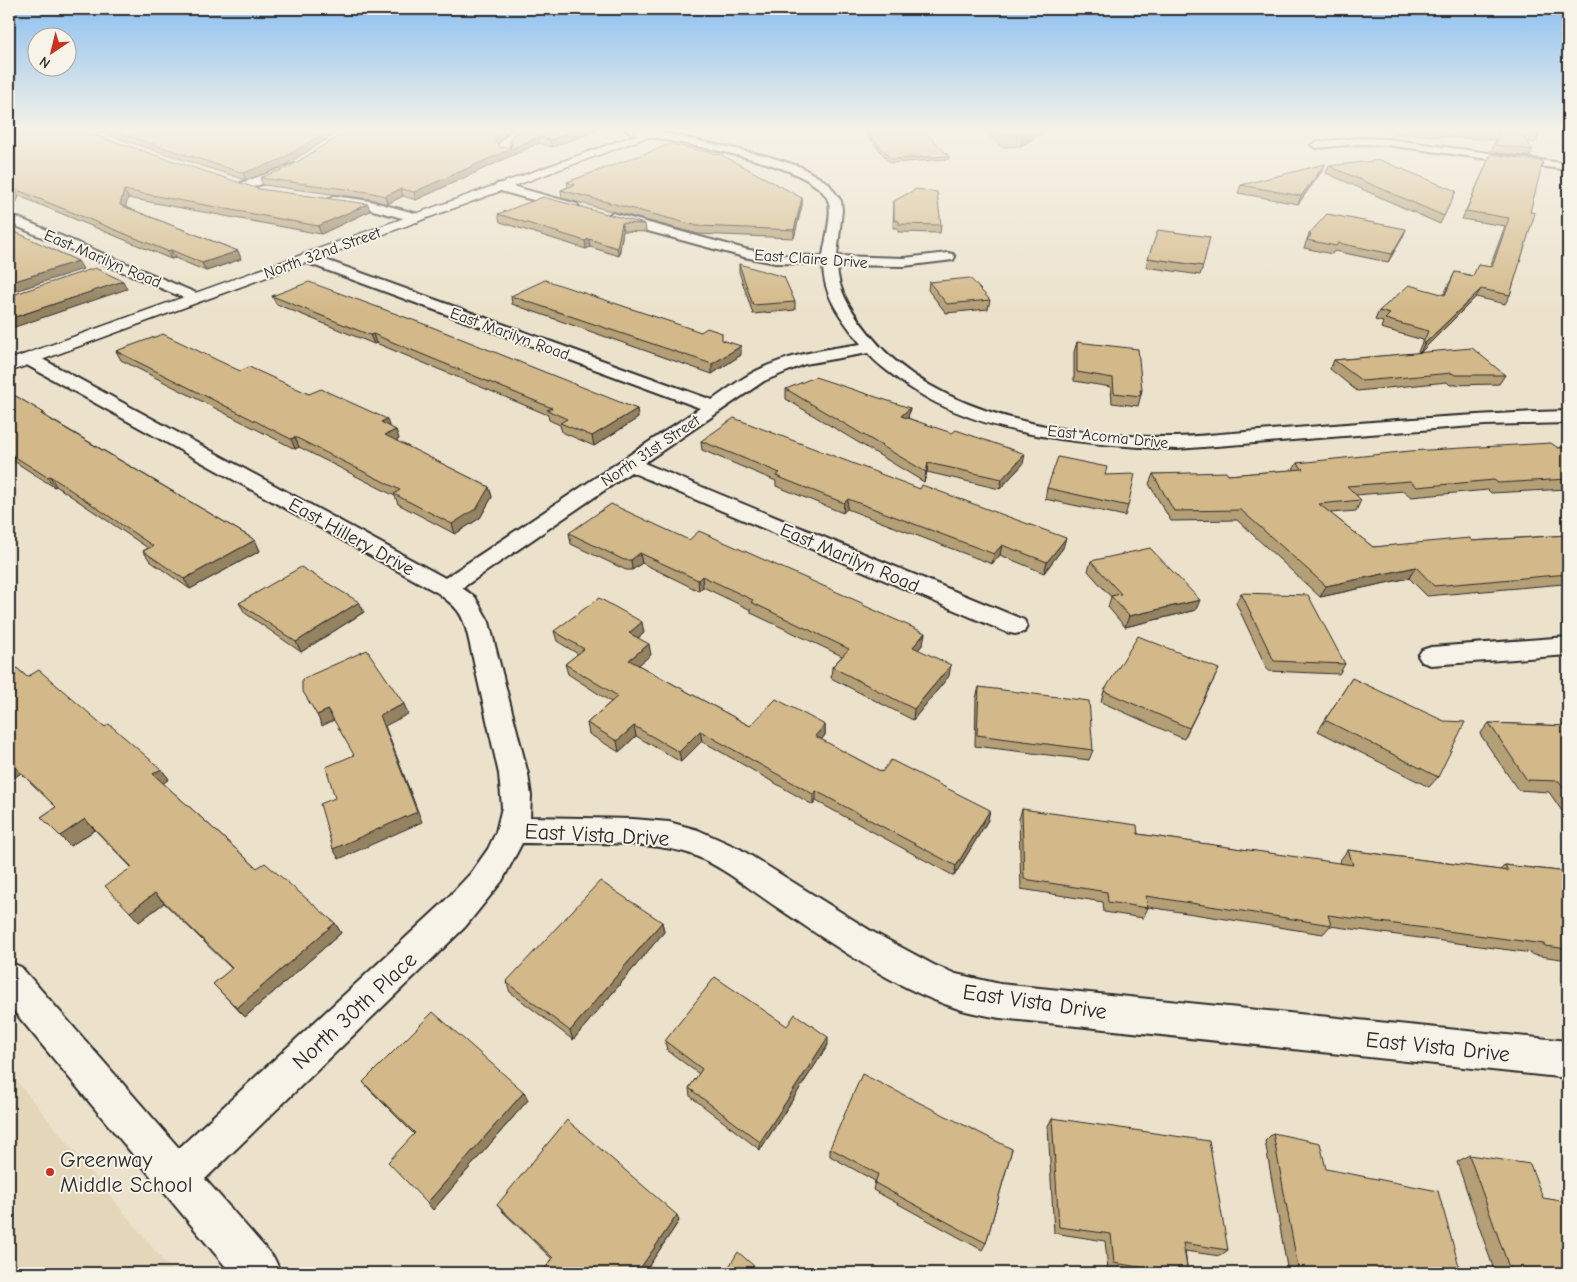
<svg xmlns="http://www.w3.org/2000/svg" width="1577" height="1282" font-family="'Comic Neue',sans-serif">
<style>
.built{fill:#e4d6b8}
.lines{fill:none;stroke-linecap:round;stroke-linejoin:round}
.street-casing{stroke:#2b2b2b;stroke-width:4}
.secondary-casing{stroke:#2b2b2b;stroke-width:3}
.street{fill:#f7f3e8;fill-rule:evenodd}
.secondary{fill:#f7f3e8;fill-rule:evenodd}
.wall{fill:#b59f76;stroke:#2b2b2b}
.shaded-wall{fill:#948260;stroke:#2b2b2b}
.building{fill:#d3b989;stroke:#2b2b2b}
.poi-dot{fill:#c8321e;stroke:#f7f3e8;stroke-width:2}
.labels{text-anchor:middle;stroke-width:4;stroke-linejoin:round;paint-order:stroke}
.far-street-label{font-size:16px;fill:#2b2b2b;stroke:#f7f3e8}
.street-label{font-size:19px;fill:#2b2b2b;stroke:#f7f3e8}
.near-street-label{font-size:22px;fill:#2b2b2b;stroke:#f7f3e8}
.near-poi-label{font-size:22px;fill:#2b2b2b;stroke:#f7f3e8;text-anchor:start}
</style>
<rect width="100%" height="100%" fill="#ece2cc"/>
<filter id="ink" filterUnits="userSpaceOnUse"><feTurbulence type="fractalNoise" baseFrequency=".02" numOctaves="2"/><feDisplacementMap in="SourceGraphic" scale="10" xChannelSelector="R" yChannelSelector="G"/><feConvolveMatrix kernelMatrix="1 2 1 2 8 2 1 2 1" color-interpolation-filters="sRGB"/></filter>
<g filter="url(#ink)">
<path class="built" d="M9,1071L173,1273H9Z"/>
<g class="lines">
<g class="street-casing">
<path id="street" d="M513,129H525L508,146L512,151L511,153H503L497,146Z
M625,129H646L767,156L801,167L828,183L841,201L842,210L837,256L904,258L948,253L953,254L955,257L953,260L904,266L837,265C838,294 853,313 871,336C938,419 1075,438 1176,437C1195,437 1214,434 1233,433C1271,430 1308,427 1346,424C1420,418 1494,413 1568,411V423L1485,425L1177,449C1084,445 969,436 894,376C885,369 875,362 868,353L805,364L764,381L644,463L1024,620L1027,626L1024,632L1015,634L1006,632L631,472L462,588L475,597L489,622L528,774L531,796L530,817L633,819L669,822L698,830L740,849L871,931L934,965L956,974L1000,984L1568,1041V1078L1000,1018C985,1015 970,1013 956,1008C892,987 834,945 778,908C751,890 718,863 688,853C642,839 571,844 522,843L502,881L465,927L205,1179L274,1258L281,1273H231L9,1005V962L21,967L179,1148L441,905L471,873L488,849L496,832L502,807L499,774L468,636C462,611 457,608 438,593L23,363L21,359L23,355H35L445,578L700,408L302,261L300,258L302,255H312L712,400C725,391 739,380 754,372C787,355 824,349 861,344C842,319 823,297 823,264L775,263L744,257L607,220L606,217L612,213L745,249L775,255L823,256C825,241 832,216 829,203C819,165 697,147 662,139C651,137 634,136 625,129Z
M1359,138L1387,139L1568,164V170L1387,145L1359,144L1316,148L1311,145L1316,142Z
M294,164L298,165L300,167L298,169L281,177L245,190L239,186L241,183Z
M501,183L577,204L579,207L573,211L497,190L495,187L497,184Z
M334,196L370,201L422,215L423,218L417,222L369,209L330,203L328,200Z
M9,214L201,295L204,298L201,301H191L9,223Z
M1568,637V655L1431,665L1422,662L1418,656L1422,650L1431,647Z"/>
</g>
<g class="secondary-casing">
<path id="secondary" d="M652,129H669L9,372V360Z"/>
</g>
<use href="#street" class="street"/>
<use href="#secondary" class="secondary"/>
</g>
<path class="wall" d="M9,129L259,189L370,211L321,234L128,198L125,207L238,251L241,259L206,271L175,258L171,259L19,196L12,213H9Z
M89,129H343L282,167L246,180Z
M350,129H510L497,143L500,147L510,148L511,147L509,139L519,129H596V131L552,147L539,143L416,200L403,196L387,204L370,199L263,185L260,178L289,167Z
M862,129H922L949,156V159L890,163Z
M982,129H1048L1021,146L1002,147Z
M1387,129H1533L1539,136L1535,143L1527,142L1533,150L1529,157L1491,152L1496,140L1390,133Z
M1491,154L1530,212L1510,295L1505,304L1476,297L1420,352L1505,375L1499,384L1450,385L1447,382L1357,391L1330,369L1334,360L1419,353L1418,352L1423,340L1381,328L1383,322L1375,320L1379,311L1444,294L1455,272L1473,276L1478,265L1490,267L1505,226L1462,219Z
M1329,166L1456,191L1440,224L1326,173Z
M1322,171L1298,204L1238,193L1241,185Z
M567,182L802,198V205L794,238L698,234L562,198L561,190L568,187Z
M894,201L941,225L940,233L898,232V228H893Z
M498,214L645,224L646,232L623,231L619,256L590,247L586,249L500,222Z
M1309,234L1403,237L1388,262L1334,251L1332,254L1304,248Z
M1148,258L1203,266L1200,275L1146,267Z
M739,264L795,302V310L753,314L739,272Z
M929,282L990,300L988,309L946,313L928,290Z
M272,296L637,409L638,418L594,446L562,432L560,425L549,420L548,415L376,343L374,344L276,304Z
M511,296L722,340L741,355L712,374L512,304Z
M1568,341V361L1564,348Z
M1077,342L1142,390L1138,406L1112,403L1111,387L1074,381V352Z
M116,351L240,371L309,394L396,430L399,439L396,441L489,487L492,497L480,518L455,534L398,504L395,496L299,447L295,449L121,360Z
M786,389L910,408L908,418L1023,464L1000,489L927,472L924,482L786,399Z
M9,392L44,413L47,417L255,540L260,551L190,589L150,561L143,551L148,548L56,486L54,487L9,458Z
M701,441L1063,548L1044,573L1000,555L992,564L847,509L843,513L776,486V481L702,450Z
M1568,447V489L1491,493L1488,490L1411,497L1404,491L1356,495L1361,500L1356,511L1330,513L1373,547L1568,535V589L1563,584L1427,596L1409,578L1320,597L1237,520L1171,521L1149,484L1153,474L1228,475L1293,470L1297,463Z
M1105,475L1128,506L1125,516L1045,499L1047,488Z
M569,533L689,540L864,606L923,644L918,650L949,676L913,720L831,678L832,667L842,656L751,613V610L703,587L699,591L642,563L632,570H626L571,544Z
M1091,561L1196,610L1125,627L1108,607L1111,597L1088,571Z
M1241,593L1345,664L1339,674L1268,671L1236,603Z
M359,602L364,612L301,652L245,613L239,603Z
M554,631L644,633L638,638L651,655L638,665L750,726L825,725V735L821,740L882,772L988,820L954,876L816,801L813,805L702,741L681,762L636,736L619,752L589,734L587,723L611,702L568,674L565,664L578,654L557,641Z
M9,661L27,677L105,727L161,769L169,779L163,783L257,868L335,923L341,933L245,1017L213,984L232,969L164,903L139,922L132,868L95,830L70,846L41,817L56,807L21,773L9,781Z
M1219,669L1184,739L1101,702L1104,691Z
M1352,678L1438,777L1429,787L1318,731Z
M979,687L1093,750L1089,760L975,746L976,698Z
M1489,723L1568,726V811H1562L1549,792L1518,790L1480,734Z
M1022,809L1138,834L1341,864L1340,860L1348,850L1500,870L1505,865L1568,872V960L1533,955L1532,953L1330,926L1323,934L1148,907V908L1143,918L1104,912L1103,902L1021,889L1019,819Z
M662,922L664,932L573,1040L510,992L506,982Z
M787,1026L828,1045L760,1150L690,1096L689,1088L699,1074L667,1050L665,1041Z
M363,1082L524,1092L528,1100L433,1210L414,1134L370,1090Z
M1052,1118L1228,1250L1220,1256L1185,1251L1188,1273H1135L1108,1269L1105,1241L1054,1233L1048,1126Z
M1273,1133L1326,1169L1461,1273H1288L1265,1141Z
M830,1148L1012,1149L986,1243L982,1250L873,1190L875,1181L830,1156Z
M1469,1155L1543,1198L1568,1273H1495L1457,1162Z
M497,1205L679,1221L644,1273H542L552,1259L503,1212Z"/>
<path class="shaded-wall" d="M330,129H343L282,167L246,180L243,173Z
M502,129H510L496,145L494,138Z
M579,129H596V131L552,147L550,140Z
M1028,129H1048L1021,146L1023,133Z
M538,137L539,143L416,200L414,192Z
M1325,164L1322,171L1298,204L1301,196Z
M15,189L19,196L12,213L9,208V202Z
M401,189L403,196L387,204L385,196Z
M124,190L128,198L124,213L120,205Z
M802,198V205L794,238V230Z
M368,204L370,211L321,234L318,226Z
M622,223L623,231L619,256L617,248Z
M1406,229L1403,237L1388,262L1392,254Z
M589,239L590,247L586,249L585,241Z
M171,250L175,258L171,259L167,251Z
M238,251L241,259L206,271L202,263Z
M78,261L83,269L9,293V283Z
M123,281L127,289L9,329V319Z
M1481,289L1476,297L1420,353L1424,344Z
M373,334L376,343L374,344L370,335Z
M741,346V355L712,374V364Z
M910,408L908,418L900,426L901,416Z
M637,409L638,418L594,446L592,436Z
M387,419L390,429L381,422Z
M396,430L399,439L389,445L385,435Z
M295,437L299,447L295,449L291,439Z
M1025,454L1023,464L1000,489L1002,479Z
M928,463L927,472L924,482L926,472Z
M50,476L56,486L54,487L47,477Z
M489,487L492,497L480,518L455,534L452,524Z
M848,499L847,509L843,513L844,503Z
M1066,538L1063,548L1044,573L1047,562Z
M255,540L260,551L190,589L184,579Z
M1002,545L1000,555L992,564L994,554Z
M640,553L642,563L632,570L631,560Z
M1416,567L1409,578L1320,597L1326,586Z
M702,576L703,587L699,591L698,580Z
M1200,600L1196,610L1125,627L1129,616Z
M359,602L364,612L301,652L296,642Z
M642,622L644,633L631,643L629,633Z
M925,633L923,644L911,658L913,647Z
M649,644L651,655L631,671L629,660Z
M951,665L949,676L913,720L914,709Z
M404,704L408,714L385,726L422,822L339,859L333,849L380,715Z
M328,710L334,720L322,726L317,715Z
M825,725V735L815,747V736Z
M634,726L636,736L619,752L617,741Z
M700,731L702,741L681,762L679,752Z
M11,763L21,773L9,781V764Z
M161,769L169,779L161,785L153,774Z
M816,791V801L813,805V794Z
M990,810L988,820L954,876L956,866Z
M85,819L95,830L70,846L60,836Z
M155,893L164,903L139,922L130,912Z
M662,922L664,932L573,1040L570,1031Z
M335,923L341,933L245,1017L237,1008Z
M828,1037V1045L760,1150V1142Z
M524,1092L528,1100L433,1210L427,1203Z
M677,1215L679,1221L644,1273H637Z"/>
<path class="building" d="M9,129H76L259,189L368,204L318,226L124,190L120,205L238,251L202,263L171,250L167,251L15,189L9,202Z
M106,129H330L280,160L243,173Z
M350,129H502L494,138L500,147L510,148L512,145L509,139L519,129H579L550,140L538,137L414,192L401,189L385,196L368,192L260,178L289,167Z
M865,129H922L949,156L891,159Z
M999,129H1028L1023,133L1004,134Z
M1444,129H1533L1539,136L1521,135L1533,150L1495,145L1500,133Z
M671,144L722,155L802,198L794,230L698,226L561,190L575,185L567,182Z
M1491,154L1542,161L1543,162L1530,212L1535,213L1510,295L1481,289L1424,344L1423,343L1428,331L1385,319L1390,314L1379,311L1409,285L1445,295L1455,272L1473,276L1478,265L1492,267L1509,218L1466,211Z
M1380,160L1456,191L1444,216L1329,166Z
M1325,164L1301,196L1241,185Z
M916,189L937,192L941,225L899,224V221L894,220V201Z
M543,197L645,224L622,223L617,248L589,239L585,241L498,214Z
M1327,214L1406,229L1392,254L1338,243L1336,246L1307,240L1311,235L1309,234Z
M9,229L78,261L9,283Z
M1158,230L1210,237L1203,266L1148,258Z
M739,264L784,277L795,302L753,305Z
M95,268L123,281L9,319V296Z
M970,278L990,300L947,304L929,282Z
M545,280L701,332L707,328L722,333V340L741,346L712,364L511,296Z
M309,282L432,327L637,409L592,436L560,423L567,419L547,410L552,408L373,334L370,335L272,296Z
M163,334L240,371L249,367L309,394L321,389L387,419L381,422L396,430L385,435L489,487L477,508L452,524L394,494L400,490L295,437L291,439L116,351Z
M1077,342L1138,349L1142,390H1140L1141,396L1114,393L1113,378L1077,372Z
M1472,348L1505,375H1455L1452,373L1362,381L1334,360Z
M815,377L910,408L901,416L952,433L956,430L1025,454L1002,479L928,463L926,472L786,389Z
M9,392L44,413L41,414L255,540L184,579L143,551L153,546L50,476L47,477L9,453Z
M734,418L920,489L922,485L1066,538L1047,562L1002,545L994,554L848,499L844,503L776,476L780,473L701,441Z
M1551,443L1558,448L1568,447V479L1498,483L1494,480L1417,487L1410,481L1347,486L1361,500L1319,504L1373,547L1470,538L1472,541L1568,535V574L1434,586L1416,567L1326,586L1241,510L1174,511L1153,474L1226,472L1228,475L1303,469L1297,463L1410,451Z
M1058,457L1107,467L1105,475L1135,474L1128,506L1047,488Z
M611,504L689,540L699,531L864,604L863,605L925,633L913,647L951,665L914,709L832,667L849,649L751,602L753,600L702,576L698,580L640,553L631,560H624L569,533Z
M1150,548L1200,600L1129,616L1111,596L1121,594L1091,561Z
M301,567L359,602L296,642L239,603Z
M1241,593L1308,595L1345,664L1274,661Z
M599,598L642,622L629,633L649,644L629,660L750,726L776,699L825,725L815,736L882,772L891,760L990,810L956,866L816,791L813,794L700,731L679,752L634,726L617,741L587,723L618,696L565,664L584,649L554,631Z
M1138,636L1219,669L1189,728L1104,691Z
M367,650L404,704L380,715L417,812L333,849L320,804L335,798L326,767L354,755L328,710L317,715L302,690V679Z
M9,661L27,677L39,670L105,727L109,724L161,769L153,774L257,868L265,863L335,923L237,1008L213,984L232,968L155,893L130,912L105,886L132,867L85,819L60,836L41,817L56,807L11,763L9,764Z
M1352,678L1444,721L1465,722L1438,777L1325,720Z
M979,687L1089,701L1093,750L977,735Z
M1489,723L1568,726V795L1559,781L1527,780Z
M1022,809L1137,825L1138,834L1353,865L1348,850L1508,871L1505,865L1568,872V949L1545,946L1544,944L1328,915L1331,925L1146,896L1148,908L1108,902L1107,892L1024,879Z
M600,881L662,922L570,1031L506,982Z
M715,977L787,1026L795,1014L828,1037L760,1142L689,1088L702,1069L665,1041Z
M433,1012L524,1092L427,1203L388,1162L415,1133L363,1082Z
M862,1074L1012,1149L986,1243L875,1183L878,1174L830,1148Z
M1052,1118L1209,1141L1228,1250L1183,1243L1188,1273H1178L1114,1263L1111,1234L1059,1227Z
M567,1120L677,1215L637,1273H542L553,1258L497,1205Z
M1273,1133L1320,1143L1326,1169L1438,1191L1461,1273H1299Z
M1469,1155L1530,1164L1543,1198L1568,1202V1273H1511Z
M738,1252L762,1273H725Z"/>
</g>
<linearGradient id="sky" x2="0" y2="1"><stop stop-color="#8cc0f1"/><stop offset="0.42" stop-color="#f6f2e8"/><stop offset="1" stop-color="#f6f2e8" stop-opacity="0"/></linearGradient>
<rect width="1577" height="309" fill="url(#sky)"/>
<circle class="poi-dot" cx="50" cy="1172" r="5"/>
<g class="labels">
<g class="far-street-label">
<text transform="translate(322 252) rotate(-20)" y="6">North 32nd Street</text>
<text transform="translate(103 258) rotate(23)" y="6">East Marilyn Road</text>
<text transform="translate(811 258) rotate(4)" y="6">East Claire Drive</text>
<text transform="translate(510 333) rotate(20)" y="6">East Marilyn Road</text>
<text transform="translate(1108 436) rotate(6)" y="6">East Acoma Drive</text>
<text transform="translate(650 450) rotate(-34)" y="6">North 31st Street</text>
</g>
<g class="street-label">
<text transform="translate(352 536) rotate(29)" y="7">East Hillery Drive</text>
<text transform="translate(850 557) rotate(23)" y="7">East Marilyn Road</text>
</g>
<g class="near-street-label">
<text transform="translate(597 834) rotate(3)" y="8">East Vista Drive</text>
<text transform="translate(1035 1001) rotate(8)" y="8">East Vista Drive</text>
<text transform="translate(354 1010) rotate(-43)" y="8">North 30th Place</text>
<text transform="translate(1438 1046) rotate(6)" y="8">East Vista Drive</text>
</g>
<g class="near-poi-label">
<text x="60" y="1167">Greenway<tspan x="60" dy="25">Middle School</tspan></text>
</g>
</g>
<rect width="1577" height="1282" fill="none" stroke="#f7f3e8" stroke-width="30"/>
<rect x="15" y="15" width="1547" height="1252" fill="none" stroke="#2b2b2b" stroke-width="2" filter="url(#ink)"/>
<g transform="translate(52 52) rotate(215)"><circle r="24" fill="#f7f3e8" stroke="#a5a39c"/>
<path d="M0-4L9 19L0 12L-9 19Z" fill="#c8321e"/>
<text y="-8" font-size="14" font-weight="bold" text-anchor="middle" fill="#2b2b2b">N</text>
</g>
</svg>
